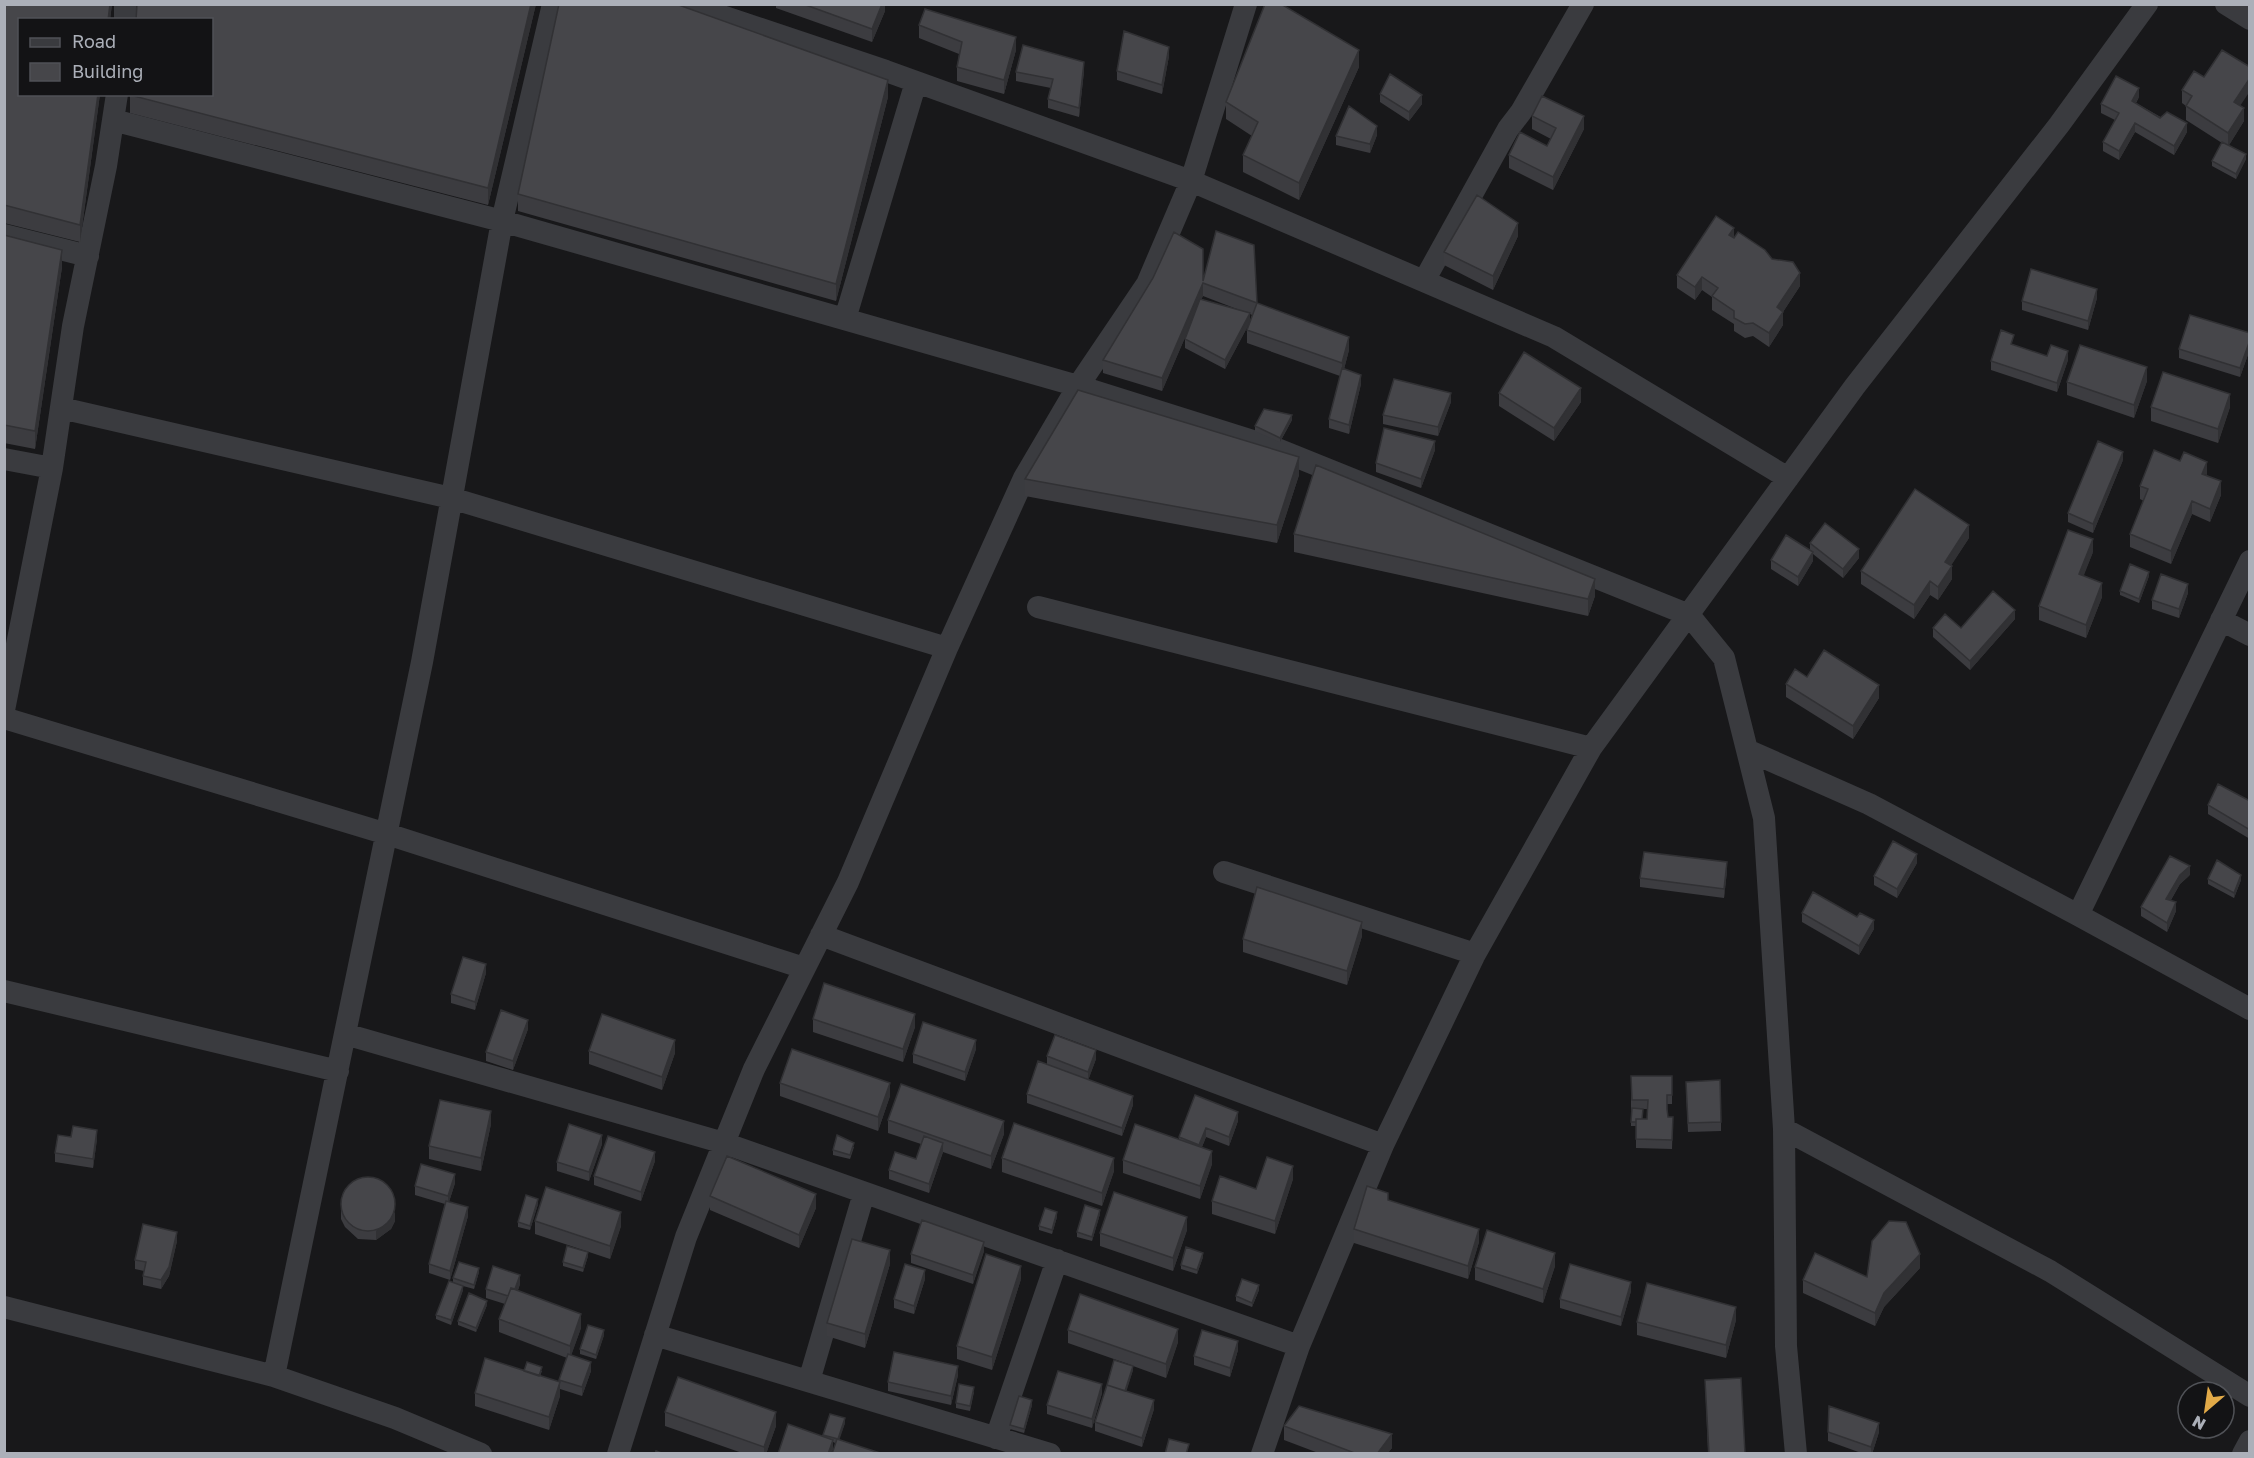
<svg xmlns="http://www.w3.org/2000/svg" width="2254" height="1458" font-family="'Golos Text',sans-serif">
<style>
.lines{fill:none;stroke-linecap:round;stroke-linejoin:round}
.street{stroke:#3a3b3f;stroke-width:22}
.wall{fill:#3c3c40;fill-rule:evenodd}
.shaded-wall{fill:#313134}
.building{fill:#46464a;stroke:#313134;stroke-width:1.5}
</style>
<rect width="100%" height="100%" fill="#18181a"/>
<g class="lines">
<path class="street" d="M686,4L886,71L1191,181L1554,337L1788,478
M2226,4L2250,19
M125,20V4
M113,120L502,221L1078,386L1272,447L1689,615L1724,658L1764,818L1784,1129L1786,1346L1796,1454
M4,235L88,256
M1424,281L1508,129L1521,112L1583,4
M845,319L916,82
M61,408L451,498L947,648
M4,459L52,468
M1038,607L1591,748
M2221,620L2250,635
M4,710L52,468L73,326L106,166L117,94
M4,718L387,834L804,968
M1747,750L1869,804L2078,915L2250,1009
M1224,872L1475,954
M2078,915L2250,561
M821,935L1383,1145
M4,991L338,1071
M345,1034L724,1143L1299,1346
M1784,1129L2050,1271L2250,1396
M4,1307L274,1376L395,1418L481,1454
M655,1335L1050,1454
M274,1376L422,662L502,221L553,4
M809,1381L864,1193
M996,1438L1057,1260
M618,1454L686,1237L754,1069L848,882L947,648L1024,478L1078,386L1147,284L1191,181L1246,4
M1262,1454L1299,1346L1383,1145L1475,954L1591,748L1855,386L2059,125L2147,4
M2243,1454L2250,1441"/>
</g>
<path class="wall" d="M4,4H112L110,20H20V94H100L80,242L4,223Z
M536,4L488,205L130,113V94Z
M776,4H885V11L872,42L776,8Z
M919,25L1016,50L1004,94L957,81V67L959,54L919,38Z
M1169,56L1162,94L1117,80V71Z
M1359,67L1299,200L1243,172V155L1252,136L1226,119V102Z
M1084,71L1079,117L1048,108V99L1051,88L1016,81V72Z
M2182,90L2240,105L2244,121L2229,145L2246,159L2236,179L2212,166V161L2222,143L2186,120V106L2182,103Z
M1380,94L1422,104L1409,121L1380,102Z
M888,97L836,301L518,211V194Z
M2139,97L2136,103L2187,132L2174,155L2135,132L2119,160L2103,151V142L2115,120L2101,113V104Z
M1532,116L1584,129L1553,190L1509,168V155L1547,146L1551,139L1532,129Z
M1377,135L1370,153L1336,145V136Z
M1734,228V238L1772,259L1800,286L1783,312V325L1769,347L1753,336L1745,338L1734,331V324L1712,310V297L1702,290L1695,300L1677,288V275Z
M4,235L62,267L35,449L4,443Z
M1518,236L1493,290L1444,265V252Z
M1203,280L1257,303L1349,350L1344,369L1361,384L1349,434L1329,428V419L1340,376L1247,343V330L1252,315L1250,314V322L1225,369L1185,348V339L1192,321L1162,391L1103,373V360ZM1203,296L1242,311L1201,299Z
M2097,298L2088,330L2022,310V301Z
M2250,333V349L2240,377L2179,358V349Z
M2014,344V345L2047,356L2068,360L2057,392L1991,370V361Z
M2147,381L2134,418L2067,395V382Z
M1499,393L1581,402L1554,441L1499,406Z
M1451,402L1438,436L1383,424V415Z
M2151,407H2230L2218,443L2151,421Z
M1292,420L1280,442L1255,431V426Z
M1435,450L1421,488L1376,472V463Z
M2123,460L2093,533L2068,522V513Z
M1299,475L1277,543L1025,496V479Z
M2207,475L2221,495L2210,522L2192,514L2171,564L2130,547V534L2144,501L2140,499V486Z
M1294,534L1595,596L1588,616L1294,552Z
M1969,538L1951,565L1952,579L1938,600L1930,595L1914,619L1861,584V571Z
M1810,543L1859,558L1843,578L1813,554V561L1798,586L1771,569V560L1810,550Z
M2093,552L2083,576L2102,597L2086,638L2039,620V606Z
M2149,576L2139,603L2120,595V591Z
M2188,593L2179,618L2152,609V600Z
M2015,619L1970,670L1933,637V628H1961Z
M1807,677L1879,698L1853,739L1786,697V684Z
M2250,801V839L2208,814V805Z
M1917,863L1897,898L1874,885V876Z
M1727,871L1724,898L1640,887V878Z
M2190,875L2180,884L2171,900L2176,911L2167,932L2141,916V907Z
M2208,879L2241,880L2234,898L2208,884Z
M1802,913L1874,929L1859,955L1802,922Z
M1362,936L1347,985L1243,952V939Z
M486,973L475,1010L451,1003V994Z
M813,1019L915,1027L903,1062L813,1032Z
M528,1029L513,1070L486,1061V1052Z
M976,1049L965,1081L913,1063V1054Z
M589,1051L675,1053L662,1090L589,1064Z
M1047,1056L1096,1059L1088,1080L1133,1105L1122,1136L1027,1103V1094L1047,1065Z
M1631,1076H1672V1104H1667L1668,1117H1673L1672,1149L1636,1148V1126H1631ZM1638,1109H1647V1119H1642Z
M780,1083L890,1096L878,1131L780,1096Z
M1686,1091L1721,1122V1131L1688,1132Z
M1195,1095L1238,1121L1229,1146L1206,1137L1202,1147L1212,1164L1200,1199L1123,1173V1160L1179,1139V1137Z
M888,1120L1004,1134L991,1169L943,1152L929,1193L889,1179V1170L916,1159L921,1144L888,1133Z
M491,1124L481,1171L429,1159V1146Z
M71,1137L97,1139L93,1168L55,1162V1153Z
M602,1144L589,1181L557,1171V1162Z
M854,1147L850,1159L833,1155V1150Z
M1002,1158L1114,1171L1102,1206L1002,1172Z
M655,1161L641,1201L594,1185V1176Z
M1293,1179L1275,1234L1212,1214V1201Z
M455,1183L449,1202L468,1216L450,1280L429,1273V1264L445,1204L415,1195V1186Z
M710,1196L816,1208L799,1248L710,1210Z
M1388,1200L1479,1242L1468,1279L1354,1243V1229Z
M341,1201L395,1221L391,1229L376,1240L358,1239L345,1227L341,1219Z
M538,1204L530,1230L518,1227V1222Z
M1100,1214L1092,1241L1077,1237V1232Z
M1057,1217L1052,1234L1039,1230V1226Z
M535,1221L621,1226L610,1259L535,1234Z
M1187,1230L1173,1271L1100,1246V1233Z
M177,1241L169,1276L161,1289L143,1285V1276L144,1271L135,1269V1260Z
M984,1251L973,1284L911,1263V1254Z
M588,1256L583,1272L563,1266V1262Z
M1203,1257L1197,1274L1181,1269V1265Z
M890,1264L865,1348L827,1336V1323Z
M1555,1266L1543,1303L1475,1280V1267Z
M1920,1268L1884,1307L1875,1326L1803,1293V1280L1867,1277Z
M479,1272L474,1289L463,1286V1290L451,1325L436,1319V1315L453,1282V1278Z
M925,1279L914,1314L894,1308V1299Z
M1021,1279L992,1370L957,1359V1346Z
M520,1284L518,1290L581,1328L571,1355L591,1371L582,1396L560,1389V1396L549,1430L475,1406V1393L524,1371H542L540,1376L559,1382L567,1358L499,1332V1319L505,1304L486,1298V1289Z
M1259,1290L1252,1307L1236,1301V1296Z
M1631,1291L1621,1326L1560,1308V1299Z
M487,1305L476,1332L458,1325V1321Z
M1736,1320L1726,1358L1637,1335V1322Z
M1068,1330L1178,1342L1166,1378L1133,1366V1370L1126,1391L1154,1409L1142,1447L1095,1431V1422L1131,1365L1068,1343Z
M604,1335L596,1359L580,1354V1349Z
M1238,1350L1230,1377L1194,1365V1356Z
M958,1375L951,1405L888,1391V1382Z
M1705,1380L1745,1454H1708Z
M974,1392L970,1411L956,1408V1403Z
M1102,1393L1092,1428L1047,1414V1405Z
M1032,1405L1024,1433L1010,1429V1425Z
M665,1412L776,1426L766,1454H745L665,1426Z
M845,1423L839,1439L835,1443L833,1442V1449L831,1454H778L823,1436V1435Z
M1284,1426L1392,1448L1387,1454H1321L1284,1440Z
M1828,1432H1879L1872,1454H1864L1828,1441Z"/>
<path class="shaded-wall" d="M110,4H112L110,20H108Z
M531,4H536L488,205V188Z
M882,4H885V11L872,42V29Z
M1016,37V50L1004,94V80Z
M1169,47V56L1162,94V85Z
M1359,50V67L1299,200V183Z
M1084,62V71L1079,117V108Z
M2250,78V91L2234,115V102Z
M888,80V97L836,301V284Z
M2139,88V97L2132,110V101Z
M98,94H100L80,242V225Z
M1422,95V104L1409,121V112Z
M2244,108V121L2228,147V133Z
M1584,116V129L1553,190V177Z
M2135,123V132L2119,160V151Z
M2187,123V132L2174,155V146Z
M1377,126V135L1370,153V144Z
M2246,154V159L2236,179V174Z
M1518,223V236L1493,290V276Z
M1734,228V241L1729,235Z
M62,250V267L35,449V431Z
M1800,273V286L1777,321V307Z
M1702,277V290L1695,300V287Z
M1203,283V296L1162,391V378Z
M2097,289V298L2088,330V321Z
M1783,312V325L1769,347V333Z
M1250,313V322L1225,369V360Z
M1349,337V350L1342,377V363Z
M2250,340V349L2240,377V368Z
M2068,351V360L2057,392V383Z
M2147,367V381L2134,418V405Z
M1361,375V384L1349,434V425Z
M1581,388V402L1554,441V428Z
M1451,393V402L1438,436V427Z
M2230,394V407L2218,443V429Z
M1292,415V420L1280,442V438Z
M1435,441V450L1421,488V479Z
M2123,452V460L2093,533V524Z
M1299,457V475L1277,543V525Z
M2207,462V475L2202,474Z
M2221,481V495L2210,522V509Z
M2192,501V514L2171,564V551Z
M1969,525V538L1945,575V562Z
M2093,539V552L2079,588V574Z
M1859,549V558L1843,578V569Z
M1813,552V561L1798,586V577Z
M1952,566V579L1938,600V587Z
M2149,572V576L2139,603V599Z
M1595,579V596L1588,616V599Z
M1930,581V595L1914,619V605Z
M2102,583V597L2086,638V625Z
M2188,584V593L2179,618V609Z
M2015,610V619L1970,670V661Z
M1879,685V698L1853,739V726Z
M1917,854V863L1897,898V889Z
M1727,862V871L1724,898V889Z
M2190,866V875L2180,884L2166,908V899L2180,875Z
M2241,875V880L2234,898V893Z
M2176,902V911L2167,932V923Z
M1874,920V929L1859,955V946Z
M1362,922V936L1347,985V971Z
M486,964V973L475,1010V1002Z
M915,1014V1027L903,1062V1049Z
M528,1020V1029L513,1070V1061Z
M675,1040V1053L662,1090V1077Z
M976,1040V1049L965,1081V1072Z
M1096,1050V1059L1088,1081V1072Z
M890,1083V1096L878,1131V1117Z
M1133,1096V1105L1122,1136V1128Z
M491,1111V1124L481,1171V1158Z
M1238,1112V1121L1229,1146V1137Z
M1004,1121V1134L991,1169V1156Z
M1206,1128V1137L1199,1154V1145Z
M97,1130V1139L93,1168V1159Z
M602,1135V1144L589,1181V1172Z
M943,1143V1152L929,1193V1184Z
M1212,1151V1164L1200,1199V1186Z
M655,1152V1161L641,1201V1192Z
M1114,1158V1171L1102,1206V1193Z
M1293,1166V1179L1275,1234V1221Z
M455,1174V1183L448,1205V1196Z
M816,1194V1208L799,1248V1235Z
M538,1199V1204L530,1230V1226Z
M468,1207V1216L450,1280V1271Z
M1100,1210V1214L1092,1241V1237Z
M395,1212V1221L391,1229L376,1240V1231Z
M621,1212V1226L610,1259V1246Z
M1057,1212V1217L1052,1234V1230Z
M1187,1217V1230L1173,1271V1258Z
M1479,1229V1242L1468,1279V1266Z
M177,1232V1241L169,1276L161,1289V1280Z
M984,1242V1251L973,1284V1275Z
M890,1250V1264L865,1348V1334Z
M588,1252V1256L583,1272V1268Z
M1203,1253V1257L1197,1274V1270Z
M1555,1253V1266L1543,1303V1289Z
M1920,1254V1268L1884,1307L1875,1326V1313L1884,1293Z
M1021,1266V1279L992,1370V1357Z
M479,1268V1272L474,1289V1285Z
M925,1270V1279L914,1314V1306Z
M520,1275V1284L514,1302V1293Z
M1631,1282V1291L1621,1326V1317Z
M1259,1285V1290L1252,1307V1303Z
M463,1286V1290L451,1325V1320Z
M487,1301V1305L476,1332V1328Z
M1736,1307V1320L1726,1358V1345Z
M581,1314V1328L570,1359V1346Z
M1178,1329V1342L1166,1378V1364Z
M604,1330V1335L596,1359V1355Z
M1238,1341V1350L1230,1377V1368Z
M591,1362V1371L582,1396V1387Z
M958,1366V1375L951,1405V1396Z
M1133,1366V1370L1125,1396V1391Z
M560,1382V1396L549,1430V1417Z
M1102,1384V1393L1092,1428V1419Z
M1032,1400V1405L1024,1433V1429Z
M1154,1400V1409L1142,1447V1438Z
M776,1412V1426L766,1454H764V1447Z
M845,1418V1423L838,1444V1439Z
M1879,1423V1432L1872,1454H1871V1447Z
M1392,1434V1448L1387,1454H1377Z
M833,1440V1449L831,1454H828Z"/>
<path class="building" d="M4,4H110L108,20H20V94H98L80,225L4,205Z
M137,4H531L488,188L130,95V94H212V20H136Z
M559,4H676L888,80L836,284L518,194Z
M803,4H882L872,29Z
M1265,4H1281L1359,50L1299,183L1243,155L1258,122L1226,102Z
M925,9L1016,37L1004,80L957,67L962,42L919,25Z
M1124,31L1169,47L1162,85L1117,71Z
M1023,45L1084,62L1079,108L1048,99L1053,79L1016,72Z
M2222,50L2250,67V78L2234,102L2244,108L2228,133L2186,106L2192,96L2182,90L2194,71L2204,77Z
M1390,74L1422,95L1409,112L1380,94Z
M2116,76L2139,88L2132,101L2160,118L2167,112L2187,123L2174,146L2135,123L2119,151L2103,142L2119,113L2101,104Z
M1542,96L1584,116L1553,177L1509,155L1520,132L1547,146L1556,128L1532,116Z
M1349,106L1377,126L1370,144L1336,136Z
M2222,142L2246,154L2236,174L2212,161Z
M1477,195L1518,223L1493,276L1444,252Z
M1716,216L1734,228L1729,235L1734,238L1738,232L1765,250L1772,259L1793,262L1800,273L1777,307L1783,312L1769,333L1753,323L1745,324L1734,318V311L1712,296L1718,288L1702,277L1695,287L1677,275Z
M1216,231L1254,245L1257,303L1349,337L1342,363L1247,330L1257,303L1203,283L1162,378L1103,360L1153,278L1174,232L1203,249V281Z
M4,235L62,250L35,431L4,425Z
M2031,269L2097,289L2088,321L2022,301Z
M1200,299L1250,313L1225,360L1185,339Z
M2190,315L2250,333V340L2240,368L2179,349Z
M2001,330L2014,335L2011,344L2047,356L2051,345L2068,351L2057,383L1991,361Z
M2080,345L2147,367L2134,405L2067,382Z
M1524,352L1581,388L1554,428L1499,393Z
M1342,368L1361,375L1349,425L1329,419Z
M2163,372L2230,394L2218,429L2151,407Z
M1394,379L1451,393L1438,427L1383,415Z
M1078,390L1299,457L1277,525L1025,479Z
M1264,409L1292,415L1280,438L1255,426Z
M1384,428L1435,441L1421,479L1376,463Z
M2098,441L2123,452L2093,524L2068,513Z
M2154,450L2180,461L2184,452L2207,462L2202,474L2221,481L2210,509L2192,501L2171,551L2130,534L2148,489L2140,486Z
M1316,465L1595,579L1588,599L1294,534Z
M1915,489L1969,525L1945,562L1952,566L1938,587L1930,581L1914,605L1861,571Z
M1825,523L1859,549L1843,569L1810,543Z
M2068,530L2093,539L2079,574L2102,583L2086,625L2039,606Z
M1786,535L1813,552L1798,577L1771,560Z
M2130,564L2149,572L2139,599L2120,591Z
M2161,574L2188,584L2179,609L2152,600Z
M1993,591L2015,610L1970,661L1933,628L1945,614L1961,628Z
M1824,650L1879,685L1853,726L1786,684L1795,669L1807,677Z
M2218,784L2250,801V830L2208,805Z
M1893,841L1917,854L1897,889L1874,876Z
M1644,852L1727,862L1724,889L1640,878Z
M2170,856L2190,866L2180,875L2166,899L2176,902L2167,923L2141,907Z
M2217,860L2241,875L2234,893L2208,879Z
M1257,887L1362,922L1347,971L1243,939Z
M1813,892L1857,917L1860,913L1874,920L1859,946L1802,913Z
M463,957L486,964L475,1002L451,994Z
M824,983L915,1014L903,1049L813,1019Z
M501,1010L528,1020L513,1061L486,1052Z
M602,1014L675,1040L662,1077L589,1051Z
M923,1022L976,1040L965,1072L913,1054Z
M1055,1035L1096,1050L1088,1072L1047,1056Z
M792,1049L890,1083L878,1117L780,1083Z
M1038,1061L1133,1096L1122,1128L1027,1094Z
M1631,1076H1672V1095H1667V1109L1668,1117H1673L1672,1140L1636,1139V1119H1647L1648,1100H1632Z
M1720,1080L1721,1122L1688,1123L1686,1082Z
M901,1084L1004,1121L991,1156L888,1120Z
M1195,1095L1238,1112L1229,1137L1206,1128L1199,1145L1179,1137Z
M440,1100L491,1111L481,1158L429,1146Z
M1632,1108L1643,1109L1642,1119H1636V1122H1631Z
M1014,1123L1114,1158L1102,1193L1002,1158Z
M569,1124L602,1135L589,1172L557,1162Z
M1135,1124L1212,1151L1200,1186L1123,1160Z
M73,1126L97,1130L93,1159L55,1153L58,1135L71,1137Z
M837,1135L854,1143L850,1155L833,1150Z
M608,1136L655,1152L641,1192L594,1176Z
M924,1136L943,1143L929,1184L889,1170L895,1152L916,1159Z
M727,1156L816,1194L799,1235L710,1196Z
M1267,1157L1293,1166L1275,1221L1212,1201L1220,1176L1256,1189Z
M421,1164L455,1174L448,1196L415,1186Z
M341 1204a27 27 0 1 1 54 0a27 27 0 1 1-54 0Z
M1367,1186L1388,1193V1200L1479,1229L1468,1266L1354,1229Z
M546,1187L621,1212L610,1246L535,1221Z
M1114,1192L1187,1217L1173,1258L1100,1233Z
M526,1195L538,1199L530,1226L518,1222Z
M446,1201L468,1207L450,1271L429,1264Z
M1085,1205L1100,1210L1092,1237L1077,1232Z
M1045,1208L1057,1212L1052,1230L1039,1226Z
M922,1220L984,1242L973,1275L911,1254Z
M1889,1221L1906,1222L1920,1254L1884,1293L1875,1313L1803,1280L1815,1253L1867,1277L1872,1241Z
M143,1224L177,1232L169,1267L161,1280L143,1276L146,1262L135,1260Z
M1487,1230L1555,1253L1543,1289L1475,1267Z
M852,1239L890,1250L865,1334L827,1323Z
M567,1246L588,1252L583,1268L563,1262Z
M1186,1247L1203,1253L1197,1270L1181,1265Z
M986,1254L1021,1266L992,1357L957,1346Z
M459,1262L479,1268L474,1285L453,1278Z
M905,1264L925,1270L914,1306L894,1299Z
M1570,1264L1631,1282L1621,1317L1560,1299Z
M493,1266L520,1275L515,1289L511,1288L508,1296L486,1289Z
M1242,1279L1259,1285L1252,1303L1236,1296Z
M449,1281L463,1286L451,1320L436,1315Z
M1647,1283L1736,1307L1726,1345L1637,1322Z
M511,1288L581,1314L570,1346L499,1319Z
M469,1293L487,1301L476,1328L458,1321Z
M1080,1294L1178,1329L1166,1364L1068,1330Z
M588,1325L604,1330L596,1355L580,1349Z
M1202,1330L1238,1341L1230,1368L1194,1356Z
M894,1352L958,1366L951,1396L888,1382Z
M568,1354L591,1362L582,1387L559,1380Z
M485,1358L560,1382L549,1417L475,1393Z
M1114,1360L1133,1366L1125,1391L1107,1385Z
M527,1362L542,1367L539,1376L524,1371Z
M1058,1371L1102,1384L1092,1419L1047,1405Z
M678,1377L776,1412L764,1447L665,1412Z
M1741,1378L1745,1454H1709L1705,1380Z
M959,1384L974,1387L970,1406L956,1403Z
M1107,1385L1154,1400L1142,1438L1095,1422Z
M1019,1396L1032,1400L1024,1429L1010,1425Z
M1299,1406L1392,1434L1377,1454H1357L1284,1426Z
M1829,1406L1879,1423L1871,1447L1828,1432Z
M830,1414L845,1418L838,1439L823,1435Z
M788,1424L833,1440L828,1454H778Z
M837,1439L883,1454H832Z
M1169,1439L1189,1444L1186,1454H1165Z
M656,1451L664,1454H655Z"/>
<rect width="2254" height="1458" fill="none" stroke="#acb0b9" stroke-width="12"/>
<rect x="18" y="18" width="195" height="78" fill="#131315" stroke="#505257" stroke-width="1.5"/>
<rect x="30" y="38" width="30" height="9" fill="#3a3b3f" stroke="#505257" stroke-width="1.5"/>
<text x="72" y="48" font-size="18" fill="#acb0b9">Road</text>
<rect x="30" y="63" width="30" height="18" fill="#46464a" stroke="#505257" stroke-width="1.5"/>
<text x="72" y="78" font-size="18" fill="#acb0b9">Building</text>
<g transform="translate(2206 1410) rotate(209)"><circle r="28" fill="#131315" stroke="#505257" stroke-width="1.5"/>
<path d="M0-4.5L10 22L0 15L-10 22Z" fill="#e2aa48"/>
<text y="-9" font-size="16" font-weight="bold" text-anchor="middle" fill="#acb0b9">N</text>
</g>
</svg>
